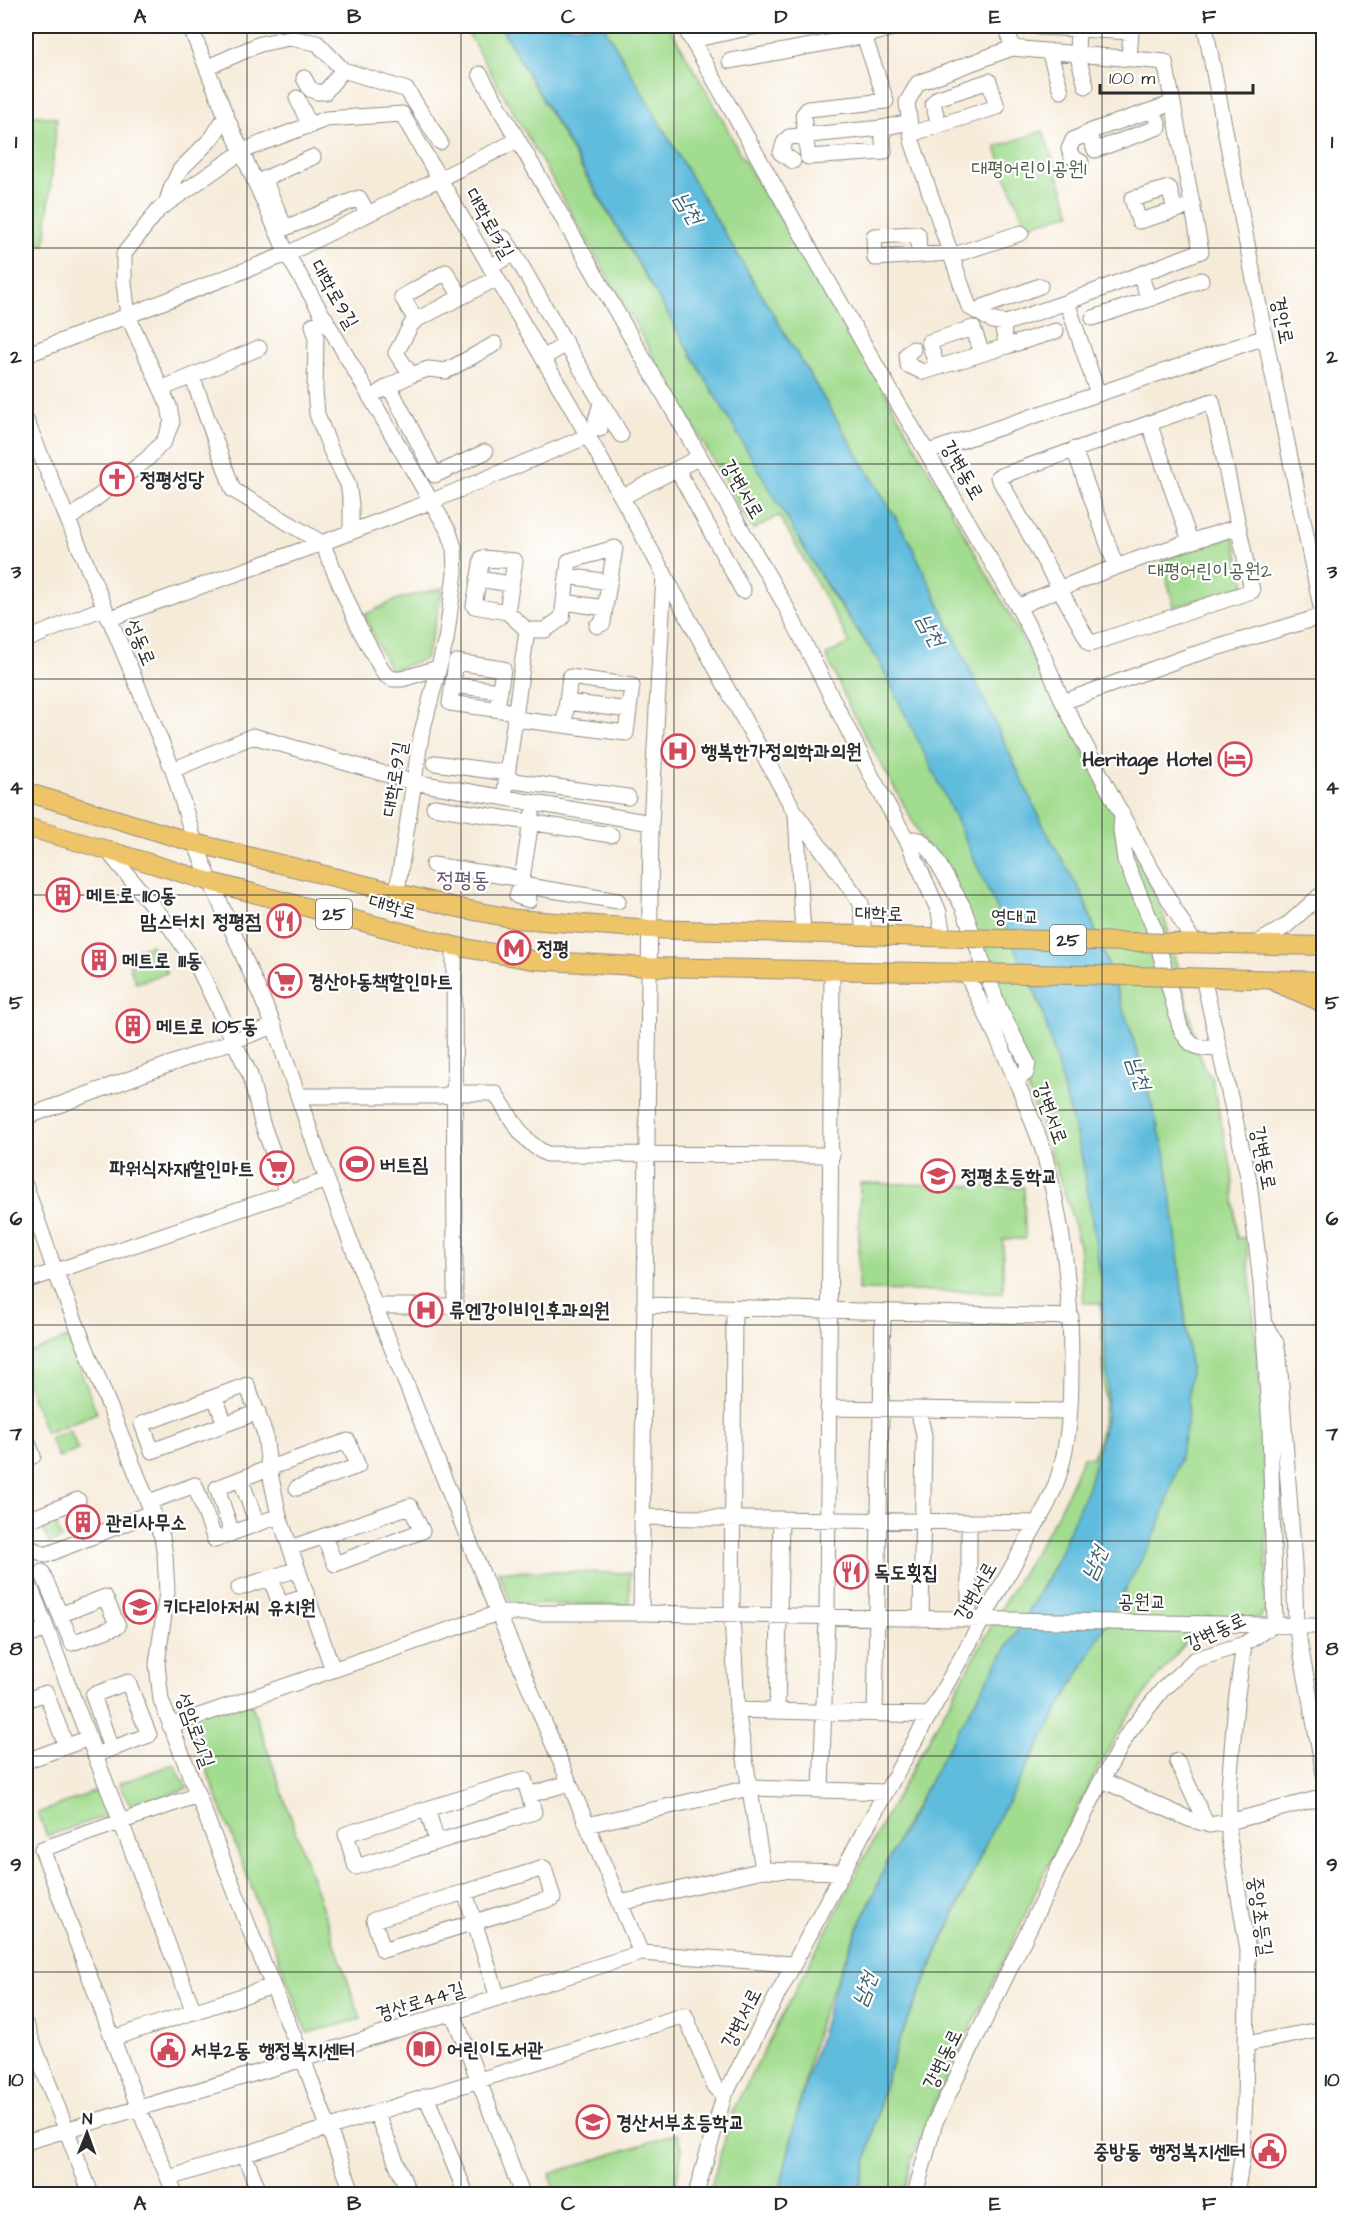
<svg xmlns="http://www.w3.org/2000/svg" width="1349" height="2220" font-family="'Architects Daughter','Poor Story',sans-serif">
<style>
.green{fill:#a2dc8f;stroke:#66845d;stroke-width:1.5}
.water{fill:#5fbcdd;stroke:#457484;stroke-width:1.5}
.lines{fill:none;stroke-linecap:round;stroke-linejoin:round}
.minor-casing{stroke:#908b82;stroke-width:17}
.major-casing{stroke:#908b82;stroke-width:20}
.minor{stroke:#fff;stroke-width:15}
.major{stroke:#eec469;stroke-width:18}
.major-bridge-casing{stroke:#908b82;stroke-width:20;stroke-linecap:butt}
.major-bridge{stroke:#eec469;stroke-width:18}
.grid{fill:none;stroke:#2b2b2b;stroke-width:1.5;stroke-opacity:0.55}
.labels{text-anchor:middle;stroke-width:4.5;stroke-linejoin:round;paint-order:stroke}
.shield{fill:#fff;stroke:#6b6b6b;stroke-width:1.5}
.shield-label{font-size:18px;font-weight:bold;fill:#2b2b2b}
.park-label{font-size:20px;fill:#4f6049;stroke:#fff}
.street-label{font-size:20px;fill:#2b2b2b;stroke:#fff}
.poi-label{font-size:20px;font-weight:bold;fill:#2b2b2b;stroke:#fff;text-anchor:start}
.water-label{font-size:21px;font-style:italic;fill:#3d5e69;stroke:#fff}
.quarter-label{font-size:22px;fill:#64546c;stroke:#fff}
.neatline{fill:none;stroke:#2b2b2b;stroke-width:2}
.grid-label{font-size:20px;text-anchor:middle;font-weight:bold;fill:#2b2b2b}
</style>
<rect width="100%" height="100%" fill="#fff"/>
<filter id="ink" filterUnits="userSpaceOnUse"><feTurbulence type="fractalNoise" baseFrequency=".0167" numOctaves="2"/><feDisplacementMap in="SourceGraphic" scale="12" xChannelSelector="R" yChannelSelector="G"/><feConvolveMatrix kernelMatrix="1 2 1 2 8 2 1 2 1" color-interpolation-filters="sRGB"/></filter>
<filter id="wash" filterUnits="userSpaceOnUse"><feTurbulence type="fractalNoise" baseFrequency=".008" numOctaves="4" result="noise"/><feDisplacementMap in="SourceGraphic" scale="24" xChannelSelector="R" yChannelSelector="G"/><feGaussianBlur stdDeviation="1.35" result="paint"/><feColorMatrix in="noise" values="0 0 0 0 0 0 0 0 0 0 0 0 0 0 0 0 0 1.4 0 .05"/><feComposite in="paint" operator="in"/></filter>
<g filter="url(#wash)">
<rect width="100%" height="100%" fill="#f6ebd9"/>
<path class="green" d="M464,26H500L587,178L703,373L830,592L879,661L935,774L1027,974L1045,1018L1084,1165L1097,1248L1102,1292L1109,1381L1105,1422L1093,1475L1060,1555L903,1828L851,1944L821,2017L814,2041L779,2194H709L733,2110L885,1818L1006,1600L1058,1514L1083,1457H1093L1100,1434L1105,1401L1101,1303H1084L1079,1245L1069,1206L1015,1051L988,993L949,893L905,807L850,708L826,655L850,643L779,515L753,530Z
M604,26H669L723,120L740,154L867,360L917,449L1011,617L1030,654L1058,701L1135,851L1164,916L1203,1067L1211,1076L1232,1171L1237,1239L1246,1237L1262,1405L1266,1509V1609L1259,1618L1207,1617L1160,1674L1126,1720L1101,1763L1043,1875L1026,1914L937,2098L911,2161L904,2194H859L882,2093L897,2046L992,1830L1154,1537L1165,1507L1187,1423L1190,1368L1185,1313L1165,1152L1131,1031L1103,950L1082,894L1046,831L909,540L692,179Z
M26,115L57,118L45,245L26,243Z
M1043,131L1071,213L1027,226L1005,175L996,147Z
M1234,536L1245,585L1174,607L1162,560Z
M443,588L431,641L425,659L390,671L364,615L398,599Z
M151,945L153,951L159,949L167,973L136,983L129,965L139,961L136,950Z
M860,1183L1024,1187L1025,1239H1003V1292L858,1290Z
M68,1338L97,1413L46,1433L26,1380V1354Z
M70,1430L78,1450L58,1458L50,1438Z
M55,1522L62,1539L49,1544L42,1527Z
M498,1571L630,1573L629,1605L511,1604Z
M248,1694L361,2019L307,2033L186,1716Z
M174,1764L187,1788L132,1808L118,1784Z
M107,1787L120,1811L47,1836L38,1813Z
M678,2133L682,2148L675,2194H541L540,2191L553,2187L550,2174Z"/>
<path class="water" d="M500,26H604L692,179L909,540L1046,831L1082,894L1131,1031L1165,1152L1176,1234L1190,1368L1187,1423L1179,1461L1165,1508L1154,1537L992,1830L949,1925L897,2046L882,2093L859,2194H779L798,2109L837,1979L887,1862L944,1754L1053,1569L1089,1484L1106,1420L1108,1386L1101,1278L1082,1157L1041,1005L938,781L879,661L818,572Z"/>
</g>
<g filter="url(#ink)">
<g class="lines">
<g class="minor-casing">
<path id="minor" d="M190,26L226,116L287,254L449,532L454,547L455,573L446,640L421,736L397,891
M684,26L879,371L1018,607L1039,646L1063,702L1097,768L1141,851L1194,943
M1007,26L1012,48
M1205,26L1265,337L1324,621
M1040,27L1078,29
M692,40L757,26
M1049,51L1061,91
M730,61L864,36
M208,67L260,44L289,38L317,43L343,70L407,90L440,142
M480,74L785,605L873,779L908,842L939,912L943,937
M304,78L310,89L317,92H325L343,70
M1086,86L1077,53L1078,29L1131,32L1129,58
M297,98L310,126
M882,128L884,152L808,157L803,115L808,109L886,101L864,36L898,26
M1088,133L1095,150L1159,127L1154,110
M911,134L997,107L989,81L938,98L933,104L939,125
M313,157L264,179L285,228L359,198L368,214
M793,161L781,153L784,143L789,137L882,128L909,122
M1081,162L1072,157L1069,149L1073,140L1094,130L1173,103
M166,204L172,186L180,170L212,138L226,116
M1175,210L1169,188L1132,199L1139,221L1193,205
M504,238L514,253
M919,255L918,234L874,236L875,258L950,253
M951,256L1021,233
M490,267L514,253L566,344
M1140,274L1149,299L1201,280
M461,297L497,278
M1067,302L1006,323L993,321L969,307L912,141L907,102L918,83L1012,48L1165,62L1201,251L1067,302L1098,394
M978,312L983,307L1040,286
M1093,318L1149,299
M326,319L313,325L316,335L315,390L317,414L332,453L348,484L351,504V531
M1007,346L1056,331
M913,349L907,354L908,365L923,372L1007,346L1003,330L1006,323
M26,355L287,254L518,140
M543,358L566,344L621,435
M937,367L929,342L973,328L982,353
M411,375L428,369L446,371L495,344
M192,376L233,490L322,543L360,630L385,675L393,679H402L438,668
M389,386L411,375L396,353L411,325L416,320L402,297L446,272L461,297L416,320
M161,389L259,348
M381,391L389,386L435,475L485,452
M1212,401L1252,591L1090,644L998,477Z
M26,420L173,770L195,843L211,882L274,1026L327,1180L375,1306L498,1613H641L1324,1626
M1149,423L1190,541
M600,429L596,420L601,403
M1074,449L1116,567
M928,452L1265,337
M677,469L743,591
M622,497L700,457
M69,519L147,459L164,441L172,422L169,406L128,316L124,283V254L159,209L243,151L262,143L326,119L402,114L588,436L796,814L803,934
M567,576L609,582
M478,579L511,584
M1018,607C1089,574 1164,549 1238,527
M507,612L515,561L482,558L474,606L507,612L527,630H545L562,618L569,561L615,548L605,608L564,602
M108,619L322,543L430,502L588,436
M597,626L603,623L605,608
M26,640L103,608
M453,685L500,691
M567,702L629,710
M1063,702L1189,656L1323,616
M497,709L503,669L456,662L450,703L516,712
M515,719L626,733L632,686L570,677L564,725
M435,763L507,773
M173,770L253,736L413,782L651,823
M507,780L628,797
M504,798L527,630
M434,807L611,835
M1122,814L1121,831L1125,860L1153,926L1180,1027C1190,1048 1196,1048 1219,1049
M797,815L861,903L864,935
M908,842L915,839L920,840L931,851L963,907L999,1008L1028,1064L1026,1073L1016,1080
M107,850L170,927L198,967L250,1075L262,1123L288,1194
M433,865L522,879L532,815
M522,879V885L618,901
M522,879L517,896L529,900
M1254,945L1286,926L1324,892
M832,971L827,1617L821,1790L886,1792
M299,1096H440L455,1093H495C510,1115 522,1143 547,1154L832,1155
M26,1117L274,1026
M26,1187L55,1271L162,1537L165,1555L167,1592L157,1664L161,1700L253,1938L303,2059L353,2194
M26,1281L327,1180
M645,1305L1071,1317
M375,1306H455L454,946
M1265,1325L1276,1343L1279,1358L1294,1564L1296,1624L1324,1774
M215,1397L225,1424
M828,1408L1069,1411
M918,1409L924,1435L921,1619
M258,1412L152,1451L142,1424L247,1385L265,1434L269,1468L348,1441L358,1466L297,1488
M26,1437L33,1456L26,1458
M241,1480L257,1524
M149,1502L195,1485L215,1540L232,1533
M279,1516L232,1533L217,1488L269,1468L279,1516L333,1670
M641,1517L1037,1523
M26,1521L78,1500
M26,1546L46,1555L153,1512
M290,1548L410,1506L422,1531L335,1564L324,1536
M42,1572L72,1643L118,1626L105,1597L60,1615
M27,1578L194,2012
M271,1578L280,1605L307,1596
M239,1588L298,1569
M641,1613L651,825L664,573
M969,1620V1522
M26,1637L46,1629
M26,1700L46,1693L66,1746
M737,1710L929,1715
M777,1711L781,1519
M875,1713L883,1312
M170,1726L498,1613L641,1953
M95,1755L149,1735L128,1682L93,1695L111,1749
M26,1761L89,1738
M1177,1761L1205,1821L1209,1825L1229,1822L1324,1797
M1102,1780L1189,1819L1207,1824
M529,1795L534,1812L356,1867L346,1834L524,1779L529,1795L569,1783
M427,1809L437,1842
M587,1825L749,1788L821,1790
M763,1870L842,1872
M465,1892L374,1920L383,1950L553,1898L544,1868L465,1892L498,1998
M620,1903L763,1870L737,1710L732,1615L734,1308
M453,2013L522,2194
M26,2025L91,2194
M113,2038L273,1986
M1246,2044L1324,2029
M426,2096L466,2194
M376,2112L409,2194
M26,2142L303,2059L641,1953L792,1964
M244,2154L260,2194
M169,2178L685,2015L714,2085L724,2096
M175,2194L139,2109L42,1849L198,1795
M696,2194L724,2096L863,1833L1048,1503C1069,1460 1071,1412 1071,1365C1071,1292 1064,1228 1045,1157C1041,1141 1034,1126 1028,1110C1010,1063 988,1018 966,973
M915,2194L935,2122L1099,1785L1127,1735L1162,1690L1194,1660L1244,1644L1275,1624L1270,1428L1261,1284L1249,1181L1203,977
M1236,2194L1242,2159L1245,2098L1248,1950L1229,1838V1786L1236,1702L1244,1644"/>
</g>
<g class="major-casing">
<path id="major" d="M26,792L195,843L459,908L516,919L650,929L963,938
M26,827L107,850L211,882L454,946L532,960L650,967L977,973
M1173,943L1324,946
M1182,977L1324,981
M1277,983L1317,1000L1324,1005"/>
</g>
<use href="#minor" class="minor"/>
<use href="#major" class="major"/>
<g class="major-bridge-casing">
<path id="major-bridge" d="M963,938L1173,943
M977,973L1182,977"/>
</g>
<use href="#major-bridge" class="major-bridge"/>
</g>
</g>
<path class="grid" d="M247,26V2194M461,26V2194M674,26V2194M888,26V2194M1102,26V2194M26,248H1324M26,464H1324M26,679H1324M26,895H1324M26,1110H1324M26,1325H1324M26,1541H1324M26,1756H1324M26,1972H1324"/>
<defs>
<g id="church-ring" transform="scale(1.725)"><circle r="9.5" fill="#fff" stroke="#d1495b" stroke-width="1.5"/><path d="M-1.2-6h2.4v3.5h3.3v2.4h-3.3V6h-2.4V-.1h-3.3v-2.4h3.3Z" fill="#d1495b"/></g>
<g id="hospital-ring" transform="scale(1.725)"><circle r="9.5" fill="#fff" stroke="#d1495b" stroke-width="1.5"/><path d="M-5-5h3v3.5h4V-5h3V5h-3V1.5h-4V5h-3Z" fill="#d1495b"/></g>
<g id="hotel-ring" transform="scale(1.725)"><circle r="9.5" fill="#fff" stroke="#d1495b" stroke-width="1.5"/><path d="M-6-4.5h1.5V1H6V5H4.5V3h-9V5H-6ZM-4 0a1.8 1.8 0 1 1 3.6 0ZM.5 0V-2.5h3Q6-2.5 6 0Z" fill="#d1495b"/></g>
<g id="building-ring" transform="scale(1.725)"><circle r="9.5" fill="#fff" stroke="#d1495b" stroke-width="1.5"/><path d="M-4-6H4V6H1V3H-1V6H-4ZM-2.5-4.3h1.7v1.8h-1.7ZM.8-4.3h1.7v1.8H.8ZM-2.5-1h1.7V.8h-1.7ZM.8-1h1.7V.8H.8Z" fill="#d1495b"/></g>
<g id="restaurant-ring" transform="scale(1.725)"><circle r="9.5" fill="#fff" stroke="#d1495b" stroke-width="1.5"/><path d="M-5-6h1v4h1v-4h1v4h1v-4h1v5L-1.5 .5V6h-2V.5L-5-1ZM5-6V6H3V1.5H1.5Q1.5-4 5-6Z" fill="#d1495b"/></g>
<g id="metro-ring" transform="scale(1.725)"><circle r="9.5" fill="#fff" stroke="#d1495b" stroke-width="1.5"/><path d="M-5.5 5V-5H-3L0 0L3-5H5.5V5H3V-.5L0 4L-3-.5V5Z" fill="#d1495b"/></g>
<g id="supermarket-ring" transform="scale(1.725)"><circle r="9.5" fill="#fff" stroke="#d1495b" stroke-width="1.5"/><path d="M-6-5.5h2.5l.6 2H6L4.5 2H-2.5L-4.4-4H-6ZM-1.5 3.2a1.3 1.3 0 1 0 .1 0ZM3 3.2a1.3 1.3 0 1 0 .1 0Z" fill="#d1495b"/></g>
<g id="stadium-ring" transform="scale(1.725)"><circle r="9.5" fill="#fff" stroke="#d1495b" stroke-width="1.5"/><path d="M0-5a6.5 5 0 1 0 0 10a6.5 5 0 1 0 0-10ZM-3.5-1.8h7v3.6h-7Z" fill="#d1495b"/></g>
<g id="school-ring" transform="scale(1.725)"><circle r="9.5" fill="#fff" stroke="#d1495b" stroke-width="1.5"/><path d="M0-5L7-2L0 1L-7-2ZM-4 1L0 2.5L4 1V4Q0 6-4 4Z" fill="#d1495b"/></g>
<g id="library-ring" transform="scale(1.725)"><circle r="9.5" fill="#fff" stroke="#d1495b" stroke-width="1.5"/><path d="M-6-4Q-3-5.5-.7-3.5V5Q-3 3-6 4ZM6-4Q3-5.5 .7-3.5V5Q3 3 6 4Z" fill="#d1495b"/></g>
<g id="civic-ring" transform="scale(1.725)"><circle r="9.5" fill="#fff" stroke="#d1495b" stroke-width="1.5"/><path d="M-.6-6.5H3V-4.5H.6V-3L4-1V1h2V6H-6V1h2V-1L-.6-3ZM-1.2 2.5V6h2.4V2.5Z" fill="#d1495b"/></g>
</defs>
<g fill-rule="evenodd">
<use href="#church-ring" x="117" y="479"/>
<use href="#hospital-ring" x="678" y="751"/>
<use href="#hotel-ring" x="1235" y="759"/>
<use href="#building-ring" x="63" y="895"/>
<use href="#restaurant-ring" x="284" y="921"/>
<use href="#metro-ring" x="514" y="948"/>
<use href="#building-ring" x="99" y="960"/>
<use href="#supermarket-ring" x="285" y="981"/>
<use href="#building-ring" x="133" y="1026"/>
<use href="#stadium-ring" x="357" y="1164"/>
<use href="#supermarket-ring" x="277" y="1168"/>
<use href="#school-ring" x="938" y="1176"/>
<use href="#hospital-ring" x="426" y="1310"/>
<use href="#building-ring" x="83" y="1522"/>
<use href="#restaurant-ring" x="851" y="1572"/>
<use href="#school-ring" x="140" y="1607"/>
<use href="#library-ring" x="424" y="2049"/>
<use href="#civic-ring" x="168" y="2050"/>
<use href="#school-ring" x="593" y="2122"/>
<use href="#civic-ring" x="1269" y="2151"/>
</g>
<g class="labels">
<g class="shield">
<rect x="316" y="899" width="36" height="30" rx="4.5"/>
<rect x="1050" y="925" width="36" height="30" rx="4.5"/>
</g>
<g class="shield-label">
<text x="334" y="920">25</text>
<text x="1068" y="946">25</text>
</g>
<g class="park-label">
<text x="1029" y="175">대평어린이공원1</text>
<text x="1210" y="577">대평어린이공원2</text>
</g>
<g class="street-label">
<text transform="translate(490 223) rotate(60)" y="7">대학로13길</text>
<text transform="translate(335 294) rotate(60)" y="7">대학로9길</text>
<text transform="translate(1283 320) rotate(79)" y="7">경안로</text>
<text transform="translate(963 470) rotate(60)" y="7">강변동로</text>
<text transform="translate(743 489) rotate(60)" y="7">강변서로</text>
<text transform="translate(141 642) rotate(67)" y="7">성동로</text>
<text transform="translate(394 779) rotate(-81)" y="7">대학로9길</text>
<text transform="translate(393 906) rotate(15)" y="7">대학로</text>
<text transform="translate(879 913) rotate(1)" y="7">대학로</text>
<text transform="translate(1015 916) rotate(1)" y="7">영대교</text>
<text transform="translate(1051 1113) rotate(70)" y="7">강변서로</text>
<text transform="translate(1264 1158) rotate(79)" y="7">강변동로</text>
<text transform="translate(975 1591) rotate(-60)" y="7">강변서로</text>
<text transform="translate(1142 1601) rotate(1)" y="7">공원교</text>
<text transform="translate(1215 1631) rotate(-25)" y="7">강변동로</text>
<text transform="translate(196 1730) rotate(70)" y="7">성암로21길</text>
<text transform="translate(1261 1916) rotate(82)" y="7">중앙초등길</text>
<text transform="translate(420 2001) rotate(-17)" y="7">경산로44길</text>
<text transform="translate(741 2018) rotate(-63)" y="7">강변서로</text>
<text transform="translate(942 2059) rotate(-64)" y="7">강변동로</text>
</g>
<g class="poi-label">
<text x="140" y="486">정평성당</text>
<text x="701" y="758">행복한가정의학과의원</text>
<text x="1212" y="766" text-anchor="end">Heritage Hotel</text>
<text x="86" y="902">메트로 110동</text>
<text x="261" y="928" text-anchor="end">맘스터치 정평점</text>
<text x="537" y="955">정평</text>
<text x="122" y="967">메트로 111동</text>
<text x="308" y="988">경산아동책할인마트</text>
<text x="156" y="1033">메트로 105동</text>
<text x="380" y="1171">버트짐</text>
<text x="254" y="1175" text-anchor="end">파워식자재할인마트</text>
<text x="961" y="1183">정평초등학교</text>
<text x="449" y="1317">류엔강이비인후과의원</text>
<text x="106" y="1529">관리사무소</text>
<text x="874" y="1579">독도횟집</text>
<text x="163" y="1614">키다리아저씨 유치원</text>
<text x="447" y="2056">어린이도서관</text>
<text x="191" y="2057">서부2동 행정복지센터</text>
<text x="616" y="2129">경산서부초등학교</text>
<text x="1246" y="2158" text-anchor="end">중방동 행정복지센터</text>
</g>
<g class="water-label">
<text transform="translate(689 208) rotate(59)" y="7">남천</text>
<text transform="translate(931 630) rotate(61)" y="7">남천</text>
<text transform="translate(1139 1073) rotate(70)" y="7">남천</text>
<text transform="translate(1094 1563) rotate(-66)" y="7">남천</text>
<text transform="translate(864 1989) rotate(-68)" y="7">남천</text>
</g>
<g class="quarter-label">
<text x="463" y="887">정평동</text>
</g>
</g>
<rect width="1349" height="2220" fill="none" stroke="#fff" stroke-width="66"/>
<g transform="translate(87 2133) rotate(1)" stroke="#ffffff" stroke-width="4.5" paint-order="stroke">
<path d="M0-4.5L10 22L0 15L-10 22Z" fill="#2b2b2b"/>
<text y="-9" font-size="16" font-weight="bold" text-anchor="middle" fill="#2b2b2b">N</text>
</g>
<path d="M1100 84v9h153v-9" fill="none" stroke="#2b2b2b" stroke-width="3"/>
<text x="1109" y="84" font-size="18" fill="#2b2b2b" stroke="#ffffff" stroke-width="4.5" paint-order="stroke">100 m</text>
<rect x="33" y="33" width="1283" height="2154" class="neatline"/>
<g class="grid-label">
<text x="140" y="23">A</text>
<text x="354" y="23">B</text>
<text x="568" y="23">C</text>
<text x="781" y="23">D</text>
<text x="995" y="23">E</text>
<text x="1209" y="23">F</text>
<text x="16" y="148">1</text>
<text x="1332" y="148">1</text>
<text x="16" y="363">2</text>
<text x="1332" y="363">2</text>
<text x="16" y="578">3</text>
<text x="1332" y="578">3</text>
<text x="16" y="794">4</text>
<text x="1332" y="794">4</text>
<text x="16" y="1009">5</text>
<text x="1332" y="1009">5</text>
<text x="16" y="1225">6</text>
<text x="1332" y="1225">6</text>
<text x="16" y="1440">7</text>
<text x="1332" y="1440">7</text>
<text x="16" y="1655">8</text>
<text x="1332" y="1655">8</text>
<text x="16" y="1871">9</text>
<text x="1332" y="1871">9</text>
<text x="16" y="2086">10</text>
<text x="1332" y="2086">10</text>
<text x="140" y="2210">A</text>
<text x="354" y="2210">B</text>
<text x="568" y="2210">C</text>
<text x="781" y="2210">D</text>
<text x="995" y="2210">E</text>
<text x="1209" y="2210">F</text>
</g>
</svg>
